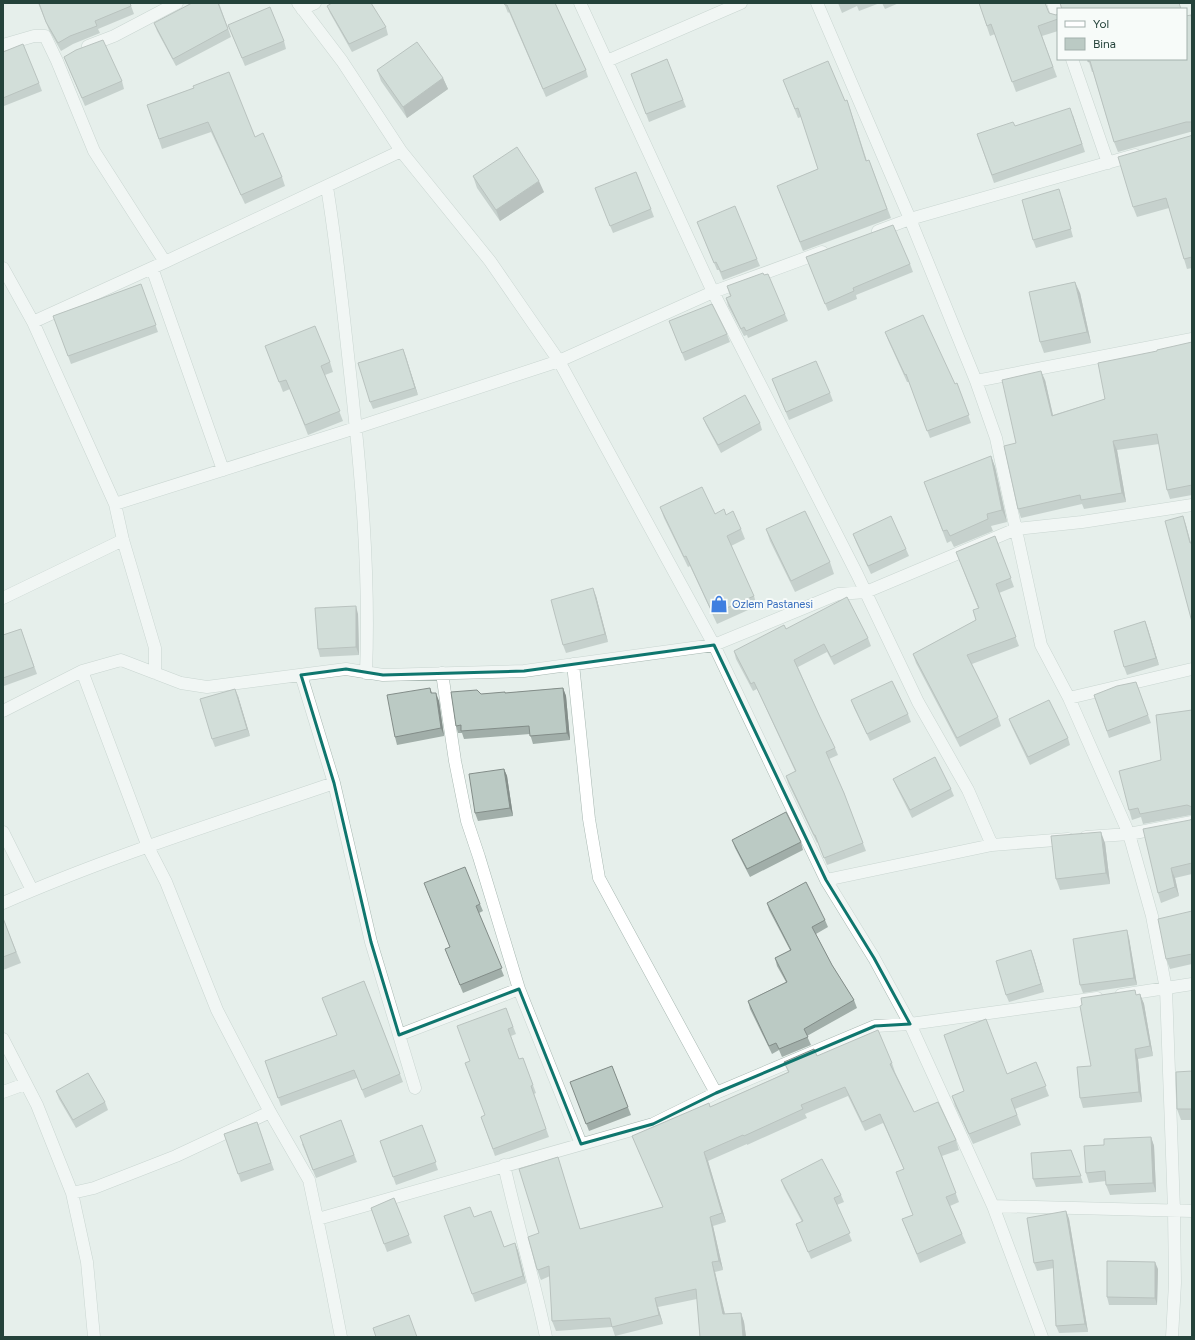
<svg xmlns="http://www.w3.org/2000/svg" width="1195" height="1340" font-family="Figtree,sans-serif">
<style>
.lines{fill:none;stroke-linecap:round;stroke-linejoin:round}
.minor-casing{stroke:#a8b8b2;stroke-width:13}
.minor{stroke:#fff;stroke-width:12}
.wall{fill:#a1aea9}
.shaded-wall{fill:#838d89}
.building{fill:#bbcac4;stroke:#838d89}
.marked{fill:none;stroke:#0f766e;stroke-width:3;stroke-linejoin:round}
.labels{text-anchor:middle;stroke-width:4;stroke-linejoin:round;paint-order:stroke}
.shop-label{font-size:11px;fill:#366cbe;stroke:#f7fbf9;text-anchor:start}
</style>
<rect width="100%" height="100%" fill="#e6efeb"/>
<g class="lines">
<g class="minor-casing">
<path id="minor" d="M298,3L342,61L401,151L490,261L559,361L714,645L826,880L874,958L910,1024L993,1206L1042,1337
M580,3L713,292L857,574L918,702L968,790L992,845
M817,3L910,219L976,381L996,438L1041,645L1069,698L1129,834L1152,916L1166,989L1174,1210L1175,1283L1172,1337
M1053,3L1058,18
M302,9L315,3
M3,45L34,36H45L57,61L94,151L165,262
M88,46L114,36L177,3
M1072,59L1108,163
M607,61L741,3
M327,187C337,248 343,311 350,373C361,473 370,572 366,673
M878,231L910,219L1135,155
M3,268L33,322L115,504L123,540L155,648V673
M152,268L223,470
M33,322L165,262L401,151
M976,381L1192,339
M115,504L346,431L559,361L713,292L822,252
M3,598L123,540
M573,664L589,819L599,878L716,1093
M82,671L148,847L166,882L217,1010L270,1112L309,1180L328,1270L341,1337
M442,673L455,761L467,821L479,857L519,989L581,1144
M301,675L334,783L371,942L415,1088
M1069,698L1192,669
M3,711L82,671L121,660L181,683L207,687L346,669L383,675L524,671L714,645L838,594L866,592L1016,529L1082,522L1192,505
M3,832L32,890
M1086,837L1129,834L1192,822
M826,880L992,845L1068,839
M3,903C110,856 223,821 334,783
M1121,995L1192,984
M399,1035L519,989
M3,1039L37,1105L72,1193L87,1262L94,1337
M3,1092L25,1084
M504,1165C517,1223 534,1279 546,1337
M72,1193L94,1188L176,1156L270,1112
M993,1206L1192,1211
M318,1219L653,1124L716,1093L875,1026L910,1024L1097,998"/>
</g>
<use href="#minor" class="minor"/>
</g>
<path class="wall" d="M38,3H130L134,14L98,29L100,33L73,44L61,51L49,30Z
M219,3L231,37L176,66L157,31L154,23Z
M504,3H555L586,70L588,77L546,97L509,12L508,13Z
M838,3H880L859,11L857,6L842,13Z
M882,3H899L885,9Z
M979,3H1046V5L1049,13L1056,15L1058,14V31L1042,36L1057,77L1016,92L995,34L990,36Z
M327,6L386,27L388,35L352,52L330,13Z
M1192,18V132H1190L1118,152L1114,142L1093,72H1092L1088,59Z
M228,25L284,41L286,49L245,66Z
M3,52L39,83L42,91L4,106L3,104Z
M64,57L122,81L124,89L85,106Z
M667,59L686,107L649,122L631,74Z
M377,70L443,78L448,89L407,118L381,81Z
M783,80L845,101L847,100L867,161L869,160L891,218L803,251L777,186L818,169L801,117L798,118Z
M194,88L255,137L282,177L285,186L245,204L211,132L162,149L147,105Z
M1073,115L1085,152L994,183L977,134L1015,126Z
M1192,135V268L1187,269L1184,259L1169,208L1137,217L1133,207Z
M473,176L544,192L500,221L477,188Z
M598,196L651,209L654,217L613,233Z
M1062,197L1073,237L1036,248L1033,240Z
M697,222L757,259L760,266L723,280L719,270H717Z
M806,257L910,264L913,272L856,295L857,299L828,311Z
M141,284L158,332L71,364L53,316Z
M727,286L785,314L788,321L748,338L747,335L744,336L728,306L726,298L730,296Z
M1080,293L1091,343L1044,353L1040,342Z
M669,321L727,334L730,342L685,361Z
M885,332L955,384L957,383L971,423L930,438L909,382H907L888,340Z
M1192,342V495L1170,499L1167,490L1159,444L1117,450L1126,502L1084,509L1082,504L1021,518L1018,509L1016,443L1045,380L1053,415L1105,399L1157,351Z
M265,346L330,362L333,372L325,375L343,421L308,435L290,389L283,392Z
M403,349L418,395L373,409L370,402Z
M772,379L830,393L833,401L789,420Z
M703,418L760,423L762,430L721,453L706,425Z
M991,456L995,467L1007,522L991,526L993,531L954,547L951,541L947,543L924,482Z
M660,507L726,515L741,529L745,539L731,546L754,596L757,606L717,624L690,566L688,567L664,518Z
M766,529L830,562L834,574L795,592L770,541Z
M853,534L906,549L909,556L871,574L856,542Z
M995,536L1014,587L999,593L1019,646L972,664L998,717L1001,726L960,747L916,663L913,654L976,620L978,608L956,552Z
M596,596L608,642L566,653L563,645Z
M358,614L359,655L320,657L318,649Z
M1145,621L1159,665L1127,675L1124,667Z
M21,629L37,674L4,686L3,682V635Z
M786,629L868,638L871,646L834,665L827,652L798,667L820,717L835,748L838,755L829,759L844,793L866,851L827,865L818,842L817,843L788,783L786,776L795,771L757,689L753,691L736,659L734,651Z
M1136,682L1151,723L1109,738L1094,695Z
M430,688L432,693L439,701L444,736L397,745L395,737Z
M563,688L566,696L570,740L533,744L530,734L464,739L462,733H458L456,726L481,694L506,693Z
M238,696L250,736L215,747L212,739Z
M851,700L908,714L911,722L870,741L854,708Z
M1192,710V815H1191L1143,824L1141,817L1132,820L1129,810Z
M1009,719L1068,738L1070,745L1030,765L1012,727Z
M504,769L507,776L513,816L478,821L475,813Z
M893,779L951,789L954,796L912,818L896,786Z
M1192,819V874L1175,878L1179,896L1161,903L1158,893L1190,820Z
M732,840L801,842L803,850L750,877L735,848Z
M1105,843L1110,884L1060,890L1056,879Z
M427,891L480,904L483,911L479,913L504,976L463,993L445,949L450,947Z
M767,903L825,920L828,927L816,934L832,965L854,1000L857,1008L807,1036L811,1045L782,1057L779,1050L772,1054L750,1009L748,1001L786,982L777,966L775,958L790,950L769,910Z
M1192,911V964L1170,969L1166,959Z
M3,918L21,963L3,970Z
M1129,938L1137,985L1083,993L1080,985Z
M1031,950L1044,992L1009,1002L1006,995Z
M364,981L403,1082L365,1098L357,1078L281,1106L265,1061L337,1035L322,998Z
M1140,994L1144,1004L1153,1056L1138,1059L1142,1102L1083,1108L1080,1098L1091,1066L1137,995Z
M506,1008L516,1034L511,1036L519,1059L523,1058L536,1093L534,1094L549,1137L495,1156L481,1117L485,1115Z
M817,1056L892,1063L895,1072L914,1112L956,1140L959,1150L942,1156L959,1202L950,1206L966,1243L920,1263L902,1219L913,1215L904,1169L883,1123L865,1131L848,1096L805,1114L807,1118L747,1145V1144L708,1161L726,1222L713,1226L723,1270L715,1272L725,1314L741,1313L744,1322L746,1337H700L697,1299L658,1307L663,1324L615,1336L612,1327L556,1331L552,1321L550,1276L541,1280L540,1278L537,1269L539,1233L558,1157L580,1229L663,1207L636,1145L632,1136L710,1107L788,1072L784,1062Z
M1036,1062L1049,1096L1015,1109L1021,1125L973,1144L955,1106L952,1096Z
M612,1066L631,1115L589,1131L570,1082Z
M1192,1071V1120H1181L1177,1109Z
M56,1091L105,1102L108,1110L76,1128L59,1099Z
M341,1120L357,1162L316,1178L302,1144Z
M257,1122L274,1170L241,1182L224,1134Z
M422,1125L438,1170L396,1185L380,1141Z
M1151,1137L1154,1146L1156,1192L1110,1195L1106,1185V1181L1089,1183L1086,1173L1104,1145Z
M1071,1150L1083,1183L1036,1187L1033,1179Z
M781,1180L841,1195L844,1202L837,1205L852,1241L811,1259L796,1224L802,1222L784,1188Z
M394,1198L412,1243L387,1252L371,1208Z
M1066,1211L1069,1219L1088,1332L1059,1333L1056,1326L1054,1268L1037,1271L1034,1263Z
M444,1216L474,1217L504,1247L515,1243L518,1251L526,1283L475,1302Z
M1158,1269L1157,1305H1109L1107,1297Z"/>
<path class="shaded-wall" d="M443,78L448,89L407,118L403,107Z
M847,100L850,109L869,170L866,161Z
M539,181L544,192L500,221L496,210Z
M1075,282L1080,293L1091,343L1087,332Z
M403,349L406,357L418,395L415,388Z
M1041,371L1045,380L1055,425L1052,416Z
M1113,441L1117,450L1126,502L1122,493Z
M991,456L995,467L1007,522L1002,510Z
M1183,516L1186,525L1192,547L1190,543Z
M593,588L596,596L608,642L605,634Z
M356,606L358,614L359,655L356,647Z
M1145,621L1148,629L1159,665L1156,658Z
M563,688L566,696L570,740L567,733Z
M235,689L238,696L250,736L247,729Z
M436,693L439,701L444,736L441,728Z
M504,769L507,776L513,816L510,808Z
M1101,832L1105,843L1110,884L1106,873Z
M1171,868L1175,878L1179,896L1175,887Z
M1127,930L1129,938L1137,985L1134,978Z
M1031,950L1034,958L1044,992L1041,984Z
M1140,994L1144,1004L1153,1056L1150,1046Z
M1135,1049L1138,1059L1142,1102L1139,1092Z
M1151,1137L1154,1146L1156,1192L1153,1183Z
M704,1152L708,1161L726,1222L722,1213Z
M1066,1211L1069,1219L1088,1332L1085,1324Z
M710,1217L713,1226L723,1270L719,1261Z
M515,1243L518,1251L526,1283L523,1276Z
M712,1262L715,1272L727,1323L723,1314Z
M1155,1262L1158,1269L1157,1305L1155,1298Z
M655,1298L658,1307L663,1324L659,1315Z
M741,1313L744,1322L746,1337H743Z"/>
<path class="building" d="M39,3H130L131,6L95,21L97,26L70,36L58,43L46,22Z
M192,3H218L228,29L173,59L154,23Z
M332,3H371L386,27L349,44L327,6Z
M504,3H555L586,70L543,89L507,5H505Z
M979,3H1045L1049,13L1056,15L1058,14V19L1038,26L1053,67L1012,82L991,24L987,26Z
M1060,3H1179L1181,9H1062Z
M270,7L284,41L242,58L228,25Z
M1191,15L1192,20V123L1191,122H1186L1114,142L1090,61L1088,62V59H1186V16Z
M103,40L122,81L82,98L64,57L76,50Z
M417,42L443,78L403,107L377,70Z
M23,44L39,83L3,98V52Z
M667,59L683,100L646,114L631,74Z
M828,61L845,101L847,100L866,161L869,160L887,209L800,242L777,186L818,169L798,108L795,109L783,80Z
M229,72L255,137L263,133L282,177L241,195L208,122L159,139L147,105L194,88L193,86Z
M1070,108L1082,144L992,175L977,134L1013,122L1015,126Z
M1192,135V257L1184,259L1166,198L1133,207L1118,157L1190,136Z
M517,147L539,181L496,210L473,176Z
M636,172L651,209L610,226L595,188Z
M1059,189L1071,229L1033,240L1022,200Z
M735,206L757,259L721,272L716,262L714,263L697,222Z
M893,225L910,264L853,288L854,291L825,304L806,257Z
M763,273L764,275L768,274L785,314L746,331L744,327L741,329L726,298L731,296L727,286Z
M1075,282L1087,332L1040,342L1029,292Z
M141,284L156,325L68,356L53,316Z
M712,304L727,334L682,353L669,321Z
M923,315L955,384L957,383L969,415L927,431L906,374L905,375L885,332Z
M315,326L330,362L321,366L340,411L305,425L286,380L279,382L265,346Z
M1192,342V485L1167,490L1157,434L1113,441L1122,493L1081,500L1080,495L1018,509L1004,446L1016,443L1002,380L1041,371L1052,416L1105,399L1098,363L1157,351V350Z
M403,349L415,388L370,402L358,363Z
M816,361L830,393L786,412L772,379Z
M745,395L760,423L718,445L703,418Z
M991,456L1002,510L987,514L988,519L950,536L947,530L943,531L924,482Z
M702,487L715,514L724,509L726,515L733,511L741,529L727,536L754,596L713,614L686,556L684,557L660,507Z
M805,511L830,562L791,581L766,529Z
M891,516L906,549L868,566L853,534Z
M1183,516L1190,543H1192V622L1165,521Z
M995,536L1011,578L996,584L1016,637L967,655L998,717L957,738L913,654L976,620L973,610L979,608L956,552Z
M593,588L605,634L563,645L551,600Z
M847,597L868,638L831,657L824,644L794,660L820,717L835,748L826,752L844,793L863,843L824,858L815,835H814L786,776L796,771L754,682L751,684L734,651L784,625L786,629Z
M356,606V647L318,649L315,608Z
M1145,621L1156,658L1124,667L1114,631Z
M21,629L34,667L3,678V635Z
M892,681L908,714L867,734L851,700Z
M1136,682L1148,715L1107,731L1094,695L1117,686Z
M430,688L431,693H436L441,728L395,737L387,695Z
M563,688L567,733L530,736L529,726L461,731V725L456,726L451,692L477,690L481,694L505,692V693Z
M235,689L247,729L212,739L200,699Z
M1049,700L1068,738L1028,757L1009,719Z
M1192,710V807L1187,805L1140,814L1138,808L1129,810L1119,771L1161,760L1156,715Z
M935,757L951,789L910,810L893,779Z
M504,769L510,808L475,813L469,774Z
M786,812L801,842L747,869L732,840Z
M1192,819V863L1171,868L1175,887L1158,893L1143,829L1190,820Z
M1101,832L1106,873L1056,879L1051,836Z
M465,867L480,904L476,906L502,968L460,985L445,949L450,947L424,883Z
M806,882L825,920L812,927L832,965L854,1000L804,1029L808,1037L779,1049L776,1043L769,1046L748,1001L787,982L775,958L791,950L767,903Z
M1192,911V954L1166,959L1158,919Z
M3,918L16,952L3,957Z
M1127,930L1134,978L1080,985L1073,939Z
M1031,950L1041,984L1006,995L996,961Z
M364,981L400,1074L362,1090L354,1070L278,1098L265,1061L337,1035L322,998Z
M1135,990L1136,995L1140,994L1150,1046L1135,1049L1139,1092L1080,1098L1077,1067L1091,1066L1080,1006L1082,1005L1081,998Z
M506,1008L513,1027L508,1029L519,1059L523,1058L533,1085L531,1086L546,1129L493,1149L481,1117L485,1115L465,1063L470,1061L457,1026Z
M986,1019L1007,1074L1036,1062L1046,1086L1011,1099L1017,1115L969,1134L952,1096L964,1091L944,1035Z
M878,1030L892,1063L890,1064L914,1112L938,1102L956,1140L938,1147L956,1193L946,1197L962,1234L917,1254L902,1219L913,1215L896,1172L904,1169L880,1114L862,1122L845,1087L801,1105L803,1109L744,1136L743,1135L704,1152L722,1213L710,1217L719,1261L712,1262L723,1314L741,1313L743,1337H700L696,1289L655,1298L659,1315L612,1327L610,1318L552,1321L549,1266L538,1270L537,1269L528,1237L539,1233L519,1169L558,1157L580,1229L663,1207L632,1136L709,1103L710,1107L789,1072L784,1062L814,1049L817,1056Z
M612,1066L628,1107L586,1124L570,1082Z
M1192,1071V1109H1177L1176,1072Z
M88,1073L105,1102L73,1120L56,1091Z
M341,1120L354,1155L313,1170L300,1136Z
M257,1122L271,1163L238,1174L224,1134Z
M422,1125L436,1162L393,1177L380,1141Z
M1151,1137L1153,1183L1106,1185L1105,1171L1086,1173L1084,1146L1104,1145V1139Z
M1071,1150L1081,1176L1033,1179L1031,1153Z
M822,1159L841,1195L834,1198L850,1233L808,1252L796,1224L803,1221L781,1180Z
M394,1198L409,1235L384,1244L371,1208Z
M470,1207L474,1217L491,1211L504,1247L515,1243L523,1276L472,1294L444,1216Z
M1066,1211L1085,1324L1056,1326L1053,1260L1034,1263L1027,1218Z
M1107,1261L1155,1262V1298L1107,1297Z
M409,1315L417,1337H376L373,1328Z"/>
<path d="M0 0H1195V1340H0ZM714,645L826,880L874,958L910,1024L875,1026L716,1093L653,1124L581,1144L519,989L399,1035L371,942L334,783L301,675L346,669L383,675L524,671Z" fill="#e6efeb" fill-opacity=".55" fill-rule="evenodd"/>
<path class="marked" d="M714,645L826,880L874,958L910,1024L875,1026L716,1093L653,1124L581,1144L519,989L399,1035L371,942L334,783L301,675L346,669L383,675L524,671Z"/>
<defs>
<g id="shop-bare" transform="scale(1.38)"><path d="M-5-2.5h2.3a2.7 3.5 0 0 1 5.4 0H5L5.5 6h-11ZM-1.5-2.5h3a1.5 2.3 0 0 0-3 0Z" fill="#3f7fe0" stroke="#f7fbf9" stroke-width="2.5" paint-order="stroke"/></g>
</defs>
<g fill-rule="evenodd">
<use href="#shop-bare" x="719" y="604"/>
</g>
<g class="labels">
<g class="shop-label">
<text x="732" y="608">Ozlem Pastanesi</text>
</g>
</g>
<rect width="1195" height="1340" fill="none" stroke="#24423a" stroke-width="8"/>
<rect x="1057" y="8" width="130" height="52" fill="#f7fbf9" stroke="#a3b1ad"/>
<rect x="1065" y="21" width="20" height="6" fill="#ffffff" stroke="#a3b1ad"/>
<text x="1093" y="28" font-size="12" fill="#24423a">Yol</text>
<rect x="1065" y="38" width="20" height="12" fill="#bbcac4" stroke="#a3b1ad"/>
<text x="1093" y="48" font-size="12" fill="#24423a">Bina</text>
</svg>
